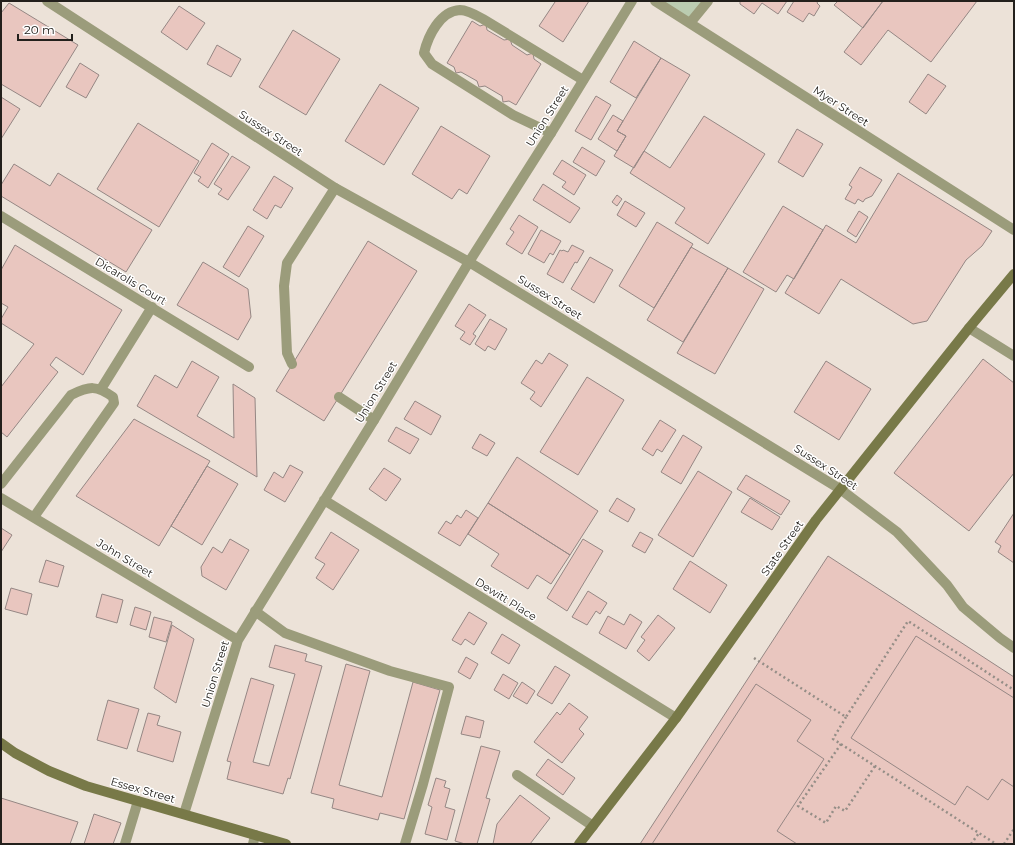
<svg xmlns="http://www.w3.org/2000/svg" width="1015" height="845" font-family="Montserrat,sans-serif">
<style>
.green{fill:#bbccb1}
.building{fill:#e9c6bf;stroke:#958784}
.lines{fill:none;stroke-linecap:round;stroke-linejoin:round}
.path{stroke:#958e87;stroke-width:2.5;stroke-dasharray:2 3;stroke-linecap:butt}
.lane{stroke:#9b9c7b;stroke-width:10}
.street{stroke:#9b9c7b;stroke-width:10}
.secondary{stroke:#787948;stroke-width:10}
.labels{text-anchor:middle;stroke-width:3;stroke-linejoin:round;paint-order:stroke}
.street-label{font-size:11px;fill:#23201c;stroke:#fff}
</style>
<rect width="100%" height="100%" fill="#ece2d8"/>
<path class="green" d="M655,1H708L690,23Z"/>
<path class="building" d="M554,1H589L563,42L539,26L555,2Z
M740,1H787L778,14L762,3L754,14L740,4Z
M794,1H818L817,3L820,6L814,16L809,13L803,22L787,12Z
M838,1H883L863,28L834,5Z
M883,1H977L931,62L888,30L861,65L844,52Z
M9,3L78,45L40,107L1,84V13Z
M179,6L205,23L187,50L161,32Z
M472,21L480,26L486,24L487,30L504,40L510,39L512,45L527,55L533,53L534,59L541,64L516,105L509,101L503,102L502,96L485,86L479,87L477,81L461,72L456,73L454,67L447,63Z
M293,30L340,59L306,115L259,87Z
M634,41L661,58L636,98L610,82Z
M217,45L241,59L231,77L207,64Z
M661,58L690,75L634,168L614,156L626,136L617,131Z
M80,63L99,75L86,98L66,87Z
M928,74L946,86L926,114L909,102Z
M380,84L419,108L384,165L345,141Z
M596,96L611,105L591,140L575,131Z
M1,97L20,109L1,139Z
M613,115L623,121L617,131L626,136L617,151L598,139Z
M704,116L765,154L708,244L675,223L685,208L630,173L644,151L670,168Z
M138,123L199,161L159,227L97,189Z
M441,126L490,156L467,194L459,189L452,199L412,174Z
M797,129L823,144L803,177L778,162Z
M212,143L229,154L208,188L198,181L201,177L194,173Z
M582,147L605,161L596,176L573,162Z
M232,156L250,167L228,200L218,194L222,189L214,184Z
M562,160L586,175L574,195L562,187L566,182L553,174Z
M14,164L50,186L58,173L152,230L126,272L1,196V185Z
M860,167L882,180L872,196L865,199L863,202L858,199L855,204L845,199L852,187L849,185Z
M898,173L992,231L982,246L966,260L927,321L913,324L841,279L819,314L785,293L826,225L856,243Z
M274,176L293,188L281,208L275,205L267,219L253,210Z
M543,184L580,208L570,223L533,200Z
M617,195L622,199L617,206L612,202Z
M625,201L645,213L636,227L617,215Z
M783,206L823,230L794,279L787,275L776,292L743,272Z
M859,211L868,217L856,237L847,231Z
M519,215L538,227L522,254L506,244L514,232L510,229Z
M657,222L693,244L654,308L619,286Z
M248,226L264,236L239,277L223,267Z
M541,230L561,241L553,255L550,253L544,263L528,254Z
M368,241L417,271L324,421L276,391Z
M15,245L122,310L83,375L56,357L50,365L58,372L7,437L1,432V387L34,344L1,323V319L8,307L1,303V270Z
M572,245L584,251L577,263L575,262L563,283L547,274L560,250L562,251L563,250L568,252Z
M691,247L728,268L683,342L647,320Z
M590,257L613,270L594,303L571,289Z
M203,262L248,289L251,317L238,340L177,305Z
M728,268L764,289L715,374L677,353Z
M469,304L486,315L473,334L476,336L470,345L460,339L465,332L455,326Z
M490,319L507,329L495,350L488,346L485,351L475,344Z
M549,353L568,365L541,407L530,399L535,392L521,383L536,360L542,364Z
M983,359L1014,383V473L969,531L894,473Z
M192,361L219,377L197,416L234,438L233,384L255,398L257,477L137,406L155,375L177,388Z
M826,361L871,389L839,440L794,412Z
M587,377L624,400L578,475L540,452Z
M415,401L441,416L431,435L404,419Z
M134,419L210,461L159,546L76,496Z
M660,420L676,430L662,452L657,449L653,456L642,449Z
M396,427L419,439L410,454L388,441Z
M480,434L495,443L487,456L472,448Z
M683,435L702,447L681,484L661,472Z
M517,457L598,511L570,555L488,503Z
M290,465L303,472L285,502L264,490L274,472L283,478Z
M207,466L238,484L202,545L171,526Z
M384,468L401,479L386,501L369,489Z
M698,471L732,492L693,557L658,535Z
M746,475L790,501L781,515L737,489Z
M617,498L635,509L628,522L609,511Z
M750,498L780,517L772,530L741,512Z
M488,503L570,555L551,584L537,575L528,589L491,566L499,554L468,534Z
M466,510L478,518L460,546L438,533L446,521L451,524L457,515L461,518Z
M1014,513V563L998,552L1001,546L995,542Z
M1,528L12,535L1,552Z
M331,532L359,550L333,590L316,578L325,564L315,558Z
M640,532L653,539L645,553L632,546Z
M230,539L249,550L226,590L202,576L201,567L213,547L222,553Z
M583,539L603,551L567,611L547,598Z
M828,556L1014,677V844H640Z
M46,560L64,566L58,587L39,582Z
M690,561L727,585L710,613L673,589Z
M11,588L32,594L27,615L5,609Z
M588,591L607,603L600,614L596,611L587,625L572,617Z
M102,594L123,600L117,623L96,617Z
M135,607L151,612L146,630L130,625Z
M469,612L487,623L474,645L465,639L461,645L452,640Z
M630,614L642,622L626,649L599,633L608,616L624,625Z
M658,615L675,628L649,661L637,651L645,640L641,637Z
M154,617L172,622L166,642L149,637Z
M172,625L194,639L176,703L154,688Z
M502,634L520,645L509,664L491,653Z
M916,636L1014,698V787L1002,779L988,800L967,786L955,805L851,738Z
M275,645L307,654L305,661L322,666L290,779L288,778L283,794L227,779L231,762L227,761L251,678L274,685L253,762L269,766L295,674L269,667Z
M466,657L478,664L470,679L458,672Z
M346,664L370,671L339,785L382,797L413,682L440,690L404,819L380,813L378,820L332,808L334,799L311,793Z
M555,666L570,675L552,704L537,695Z
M503,674L518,683L509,699L494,690Z
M522,682L535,691L527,704L513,696Z
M756,684L811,720L797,741L824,759L777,831L797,844H652Z
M108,700L139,709L127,749L97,740Z
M569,703L588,717L579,729L584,734L562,763L534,742L557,712L560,715Z
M148,713L160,716L157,725L181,732L173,762L137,751Z
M466,716L484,721L480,738L461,734Z
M481,746L500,751L486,798L490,799L477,844H465L455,841Z
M548,759L575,778L563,795L536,775Z
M436,778L446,781L444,787L450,789L445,807L455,810L447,840L425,834L432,807L428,805Z
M520,795L550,818L530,844H493L497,824Z
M1,798L78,822L70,844H1Z
M94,814L121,823L113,844H84Z"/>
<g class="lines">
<path class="path" d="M754,658L846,717L908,621L1014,690
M846,717L833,739L996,844
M841,744L798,806L826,823L836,806L845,811L875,766
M971,844L979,833
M1004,844L1014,829"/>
<path class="lane" d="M551,133L513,115L432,64L424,53C428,36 440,11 460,10C467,10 476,15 483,19L583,80
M292,364L287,353L284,286L287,263L335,188
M101,389L152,307
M339,397L374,420
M1,484L71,395C90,386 96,385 113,397L114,403L34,517
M255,611L285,633L390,671L449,687L423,784L405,844
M517,775L593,826
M125,844L138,801
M253,844L255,835"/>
<path class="street" d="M47,1L335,188L469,262L840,489L897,532L947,585L963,607L1000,638L1014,648
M655,1L1014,230
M690,23L708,1
M1,216L249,367
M969,328L1014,356
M1,498L238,640
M324,500L676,718
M184,814L238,640L374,420L469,262L551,133L632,1"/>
<path class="secondary" d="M1,743L15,753L49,771L86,786L286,844
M579,844L676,718L816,520L969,328L1014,274"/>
</g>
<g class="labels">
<g class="street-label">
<text transform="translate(841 106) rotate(33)" y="4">Myer Street</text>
<text transform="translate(547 116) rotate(-58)" y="4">Union Street</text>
<text transform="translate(271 133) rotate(33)" y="4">Sussex Street</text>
<text transform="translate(131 281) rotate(31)" y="4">Dicarolis Court</text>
<text transform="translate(550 297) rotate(32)" y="4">Sussex Street</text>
<text transform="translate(376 392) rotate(-59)" y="4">Union Street</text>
<text transform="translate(826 467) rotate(33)" y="4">Sussex Street</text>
<text transform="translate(782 548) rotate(-55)" y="4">State Street</text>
<text transform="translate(125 558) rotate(31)" y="4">John Street</text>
<text transform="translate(506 599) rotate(32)" y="4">Dewitt Place</text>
<text transform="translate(215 674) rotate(-73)" y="4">Union Street</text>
<text transform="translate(143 790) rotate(16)" y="4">Essex Street</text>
</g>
</g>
<rect width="1015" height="845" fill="none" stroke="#23201c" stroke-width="4"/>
<path d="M18 34v6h54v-6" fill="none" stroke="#23201c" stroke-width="2"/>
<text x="24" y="34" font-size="12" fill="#23201c" stroke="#ffffff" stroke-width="3" paint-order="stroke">20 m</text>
</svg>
